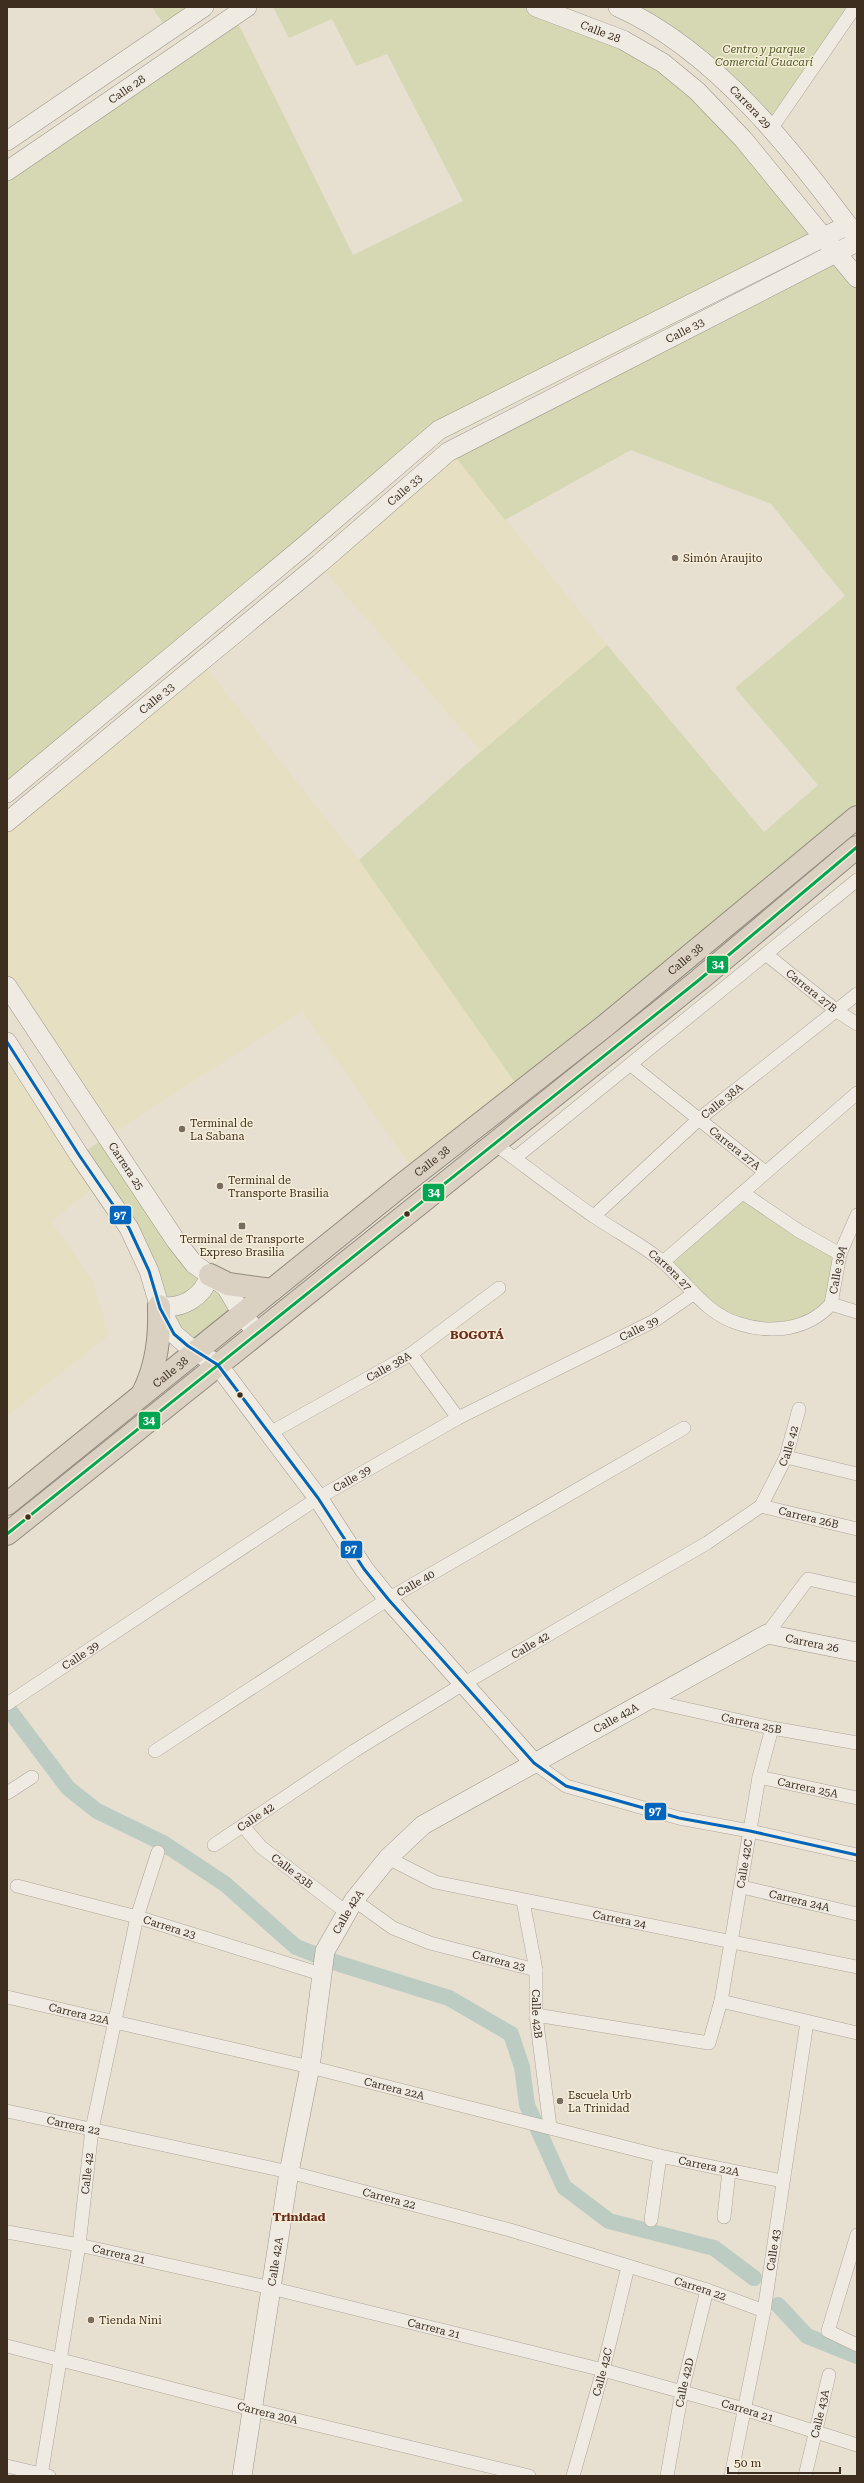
<svg xmlns="http://www.w3.org/2000/svg" width="864" height="2483" font-family="'Roboto Serif',serif">
<style>
.farmland{fill:#e6dfc2}
.green{fill:#d6d7b3}
.lines{fill:none;stroke-linecap:round;stroke-linejoin:round}
.canal{stroke:#bcccc2;stroke-width:16}
.street-casing{stroke:#ada599;stroke-width:14}
.secondary-casing{stroke:#9c958a;stroke-width:20}
.highway-casing{stroke:#928b80;stroke-width:24}
.street{stroke:#efebe3;stroke-width:13}
.secondary{stroke:#efebe3;stroke-width:19}
.highway{stroke:#dad1c2;stroke-width:22}
.bus-1-casing{stroke:#f7eed8;stroke-width:6}
.bus-2-casing{stroke:#f7eed8;stroke-width:6}
.bus-1{stroke:#00a651;stroke-width:3}
.bus-2{stroke:#0065bd;stroke-width:3}
.poi-dot{fill:#786c5e;stroke:#f7eed8;stroke-width:1.5}
.bus-dot{fill:#3d2e20;stroke:#f7eed8;stroke-width:1.5}
.labels{text-anchor:middle;stroke-width:3;stroke-linejoin:round;paint-order:stroke}
.street-label{font-size:11px;fill:#3d2e20;stroke:#f7eed8}
.park-label{font-size:11px;font-style:italic;fill:#4d5a26;stroke:#f7eed8}
.poi-label{font-size:11px;fill:#3d2e20;stroke:#f7eed8;text-anchor:start}
.neighbourhood-label{font-size:12px;font-weight:bold;fill:#6b2e1e;stroke:#f7eed8}
.line-badge{stroke:#f7eed8;stroke-width:1.5}
.badge-label{font-size:11px;text-anchor:middle;font-weight:bold;fill:#fff}
</style>
<rect width="100%" height="100%" fill="#e7e0d1"/>
<path class="farmland" d="M450,450L607,645L481,752L319,564Z
M202,662L359,860L521,1091L416,1174L302,1011L107,1137L7,986V819Z
M7,1042L99,1184L51,1221L92,1280L109,1335L7,1416Z"/>
<path class="green" d="M152,7H204L168,31Z
M273,7H536L663,63L825,239L439,430L7,793V171L234,15L353,255L463,201L387,54L356,66L332,19L289,38Z
M618,7H855L771,129L724,81Z
M837,254L857,278V817L521,1091L359,860L462,768L607,645L764,832L818,785L735,688L845,596L771,504L631,450L505,520L450,450Z
M107,1137L242,1314L191,1355L149,1271L79,1155Z
M743,1193L840,1254L831,1304L804,1324H739L663,1262Z"/>
<g class="lines">
<path class="canal" d="M7,1707L68,1788L97,1811L163,1843L225,1884L296,1947L340,1964L449,1998L511,2034L522,2067L527,2105L564,2187L609,2221L714,2248L754,2278
M778,2305L807,2336L857,2356"/>
<g class="street-casing">
<g id="street">
<path d="M771,129L855,7"/>
<path id="s1" d="M767,955L837,1011L857,1024"/>
<path id="s2" d="M631,1065L765,1172"/>
<path id="s3" d="M495,1144C528,1168 561,1194 595,1217C617,1232 643,1245 663,1262C689,1284 705,1314 740,1324C772,1334 808,1330 831,1304L857,1312"/>
<path d="M515,1158L857,880"/>
<path d="M743,1193L799,1231L840,1254"/>
<path id="s4" d="M594,1216L699,1119L857,994"/>
<path d="M663,1262L857,1093"/>
<path id="s5" d="M831,1304L840,1254L857,1215"/>
<path d="M411,1354L458,1418"/>
<path id="s6" d="M270,1433L411,1354L499,1288"/>
<path d="M786,1457L857,1474"/>
<path id="s7" d="M761,1506L857,1529"/>
<path d="M767,1634L808,1579L857,1590"/>
<path id="s8" d="M646,1700L772,1728L857,1743"/>
<path id="s9" d="M7,1704L318,1498L458,1418L654,1321L693,1294"/>
<path id="s10" d="M155,1751L388,1599L684,1428"/>
<path d="M534,1763L566,1786L679,1818L750,1831L857,1855"/>
<path id="s11" d="M759,1777L857,1798"/>
<path d="M7,1793L32,1777"/>
<path id="s12" d="M243,1826L261,1847L346,1912"/>
<path id="s13" d="M214,1845L354,1751L463,1684L707,1543L761,1506L786,1457L799,1409"/>
<path id="s14" d="M388,1858L435,1882L857,1967"/>
<path id="s15" d="M17,1886L137,1917L321,1974"/>
<path id="s16" d="M742,1887L857,1914"/>
<path id="s17" d="M354,1900L393,1928L430,1943L536,1970"/>
<path id="s18" d="M523,1901L536,1970V2015L550,2127"/>
<path id="s19" d="M7,1997L310,2067L660,2156L782,2181"/>
<path d="M721,2001L857,2033"/>
<path id="s20" d="M536,2015L709,2043L721,2001L759,1777L772,1728"/>
<path id="s21" d="M7,2111L289,2172L510,2230L707,2290L764,2311"/>
<path d="M724,2217L729,2171"/>
<path d="M651,2220L660,2156"/>
<path id="s22" d="M7,2232L79,2245L271,2288L603,2370L744,2409L857,2445"/>
<path d="M857,2235L828,2331L857,2345"/>
<path id="s23" d="M7,2346L251,2409L529,2476"/>
<path d="M7,2466L49,2476"/>
<path id="s24" d="M41,2476L79,2245L92,2129L137,1917L158,1852"/>
<path id="s25" d="M573,2476L603,2370L628,2267"/>
<path id="s26" d="M667,2476L682,2391L707,2290"/>
<path id="s27" d="M731,2476L764,2311L807,2022"/>
<path id="s28" d="M805,2476L829,2375"/>
</g>
</g>
<g class="secondary-casing">
<g id="secondary">
<path id="s29" d="M536,7L623,40L663,63L697,91L743,139L857,278"/>
<path id="s30" d="M618,7C715,50 794,152 856,236"/>
<path d="M7,141L204,7"/>
<path id="s31" d="M7,171L247,7"/>
<path d="M7,793L304,546L439,430L848,225"/>
<path id="s32" d="M7,822L319,564L448,452L857,242"/>
<path id="s33" d="M7,986L176,1241L194,1264L226,1287L242,1314L258,1334"/>
<path d="M7,1042L79,1155L129,1228L149,1271L160,1308L174,1334L188,1346L218,1365L318,1498L364,1569L388,1599L534,1763"/>
<path d="M159,1306C182,1310 203,1297 210,1275"/>
<path id="s34" d="M242,2476L289,2172L310,2067L325,1951L354,1900L388,1858L423,1825L767,1634L857,1652"/>
</g>
</g>
<g class="highway-casing">
<g id="highway">
<path d="M210,1275L228,1284L272,1290"/>
<path d="M143,1393C157,1365 160,1337 159,1306"/>
<path id="s35" d="M7,1504L403,1184L606,1025L857,817"/>
<path d="M7,1534L699,980L857,847"/>
</g>
</g>
<use href="#street" class="street"/>
<use href="#secondary" class="secondary"/>
<use href="#highway" class="highway"/>
<g class="bus-1-casing">
<path id="bus-1" d="M7,1534L699,980L857,847"/>
</g>
<g class="bus-2-casing">
<path id="bus-2" d="M7,1042L79,1155L129,1228L149,1271L160,1308L174,1334L188,1346L218,1365L318,1498L364,1569L388,1599L534,1763L566,1786L679,1818L750,1831L857,1855"/>
</g>
<use href="#bus-1" class="bus-1"/>
<use href="#bus-2" class="bus-2"/>
</g>
<g class="poi-dot">
<circle cx="675" cy="558" r="4"/>
<circle cx="182" cy="1129" r="4"/>
<circle cx="220" cy="1186" r="4"/>
<rect x="238" y="1222" width="8" height="8" rx="2"/>
<circle cx="560" cy="2101" r="4"/>
<circle cx="91" cy="2320" r="4"/>
</g>
<g class="bus-dot">
<circle cx="407" cy="1214" r="3.5"/>
<circle cx="240" cy="1395" r="3.5"/>
<circle cx="28" cy="1517" r="3.5"/>
</g>
<g class="labels">
<g class="street-label">
<text dy="4" stroke="none"><textPath href="#s29" startOffset="69">Calle 28</textPath></text>
<text dy="4" stroke="none"><textPath href="#s31" startOffset="145">Calle 28</textPath></text>
<text dy="4" stroke="none"><textPath href="#s30" startOffset="167">Carrera 29</textPath></text>
<text dy="4" stroke="none"><textPath href="#s32" startOffset="842">Calle 33</textPath></text>
<text dy="4" stroke="none"><textPath href="#s32" startOffset="518">Calle 33</textPath></text>
<text dy="4" stroke="none"><textPath href="#s32" startOffset="194">Calle 33</textPath></text>
<text dy="4" stroke="none"><textPath href="#s35" startOffset="870">Calle 38</textPath></text>
<text dy="4" stroke="none"><textPath href="#s1" startOffset="57">Carrera 27B</textPath></text>
<text dy="4" stroke="none"><textPath href="#s4" startOffset="172">Calle 38A</textPath></text>
<text dy="4" stroke="none"><textPath href="#s2" startOffset="133">Carrera 27A</textPath></text>
<text dy="4" stroke="none"><textPath href="#s35" startOffset="546">Calle 38</textPath></text>
<text dy="4" stroke="none"><textPath href="#s33" startOffset="216">Carrera 25</textPath></text>
<text dy="4" stroke="none"><textPath href="#s5" startOffset="35">Calle 39A</textPath></text>
<text dy="4" stroke="none"><textPath href="#s3" startOffset="216">Carrera 27</textPath></text>
<text dy="4" stroke="none"><textPath href="#s9" startOffset="736">Calle 39</textPath></text>
<text dy="4" stroke="none"><textPath href="#s6" startOffset="136">Calle 38A</textPath></text>
<text dy="4" stroke="none"><textPath href="#s35" startOffset="210">Calle 38</textPath></text>
<text dy="4" stroke="none"><textPath href="#s13" startOffset="710">Calle 42</textPath></text>
<text dy="4" stroke="none"><textPath href="#s9" startOffset="412">Calle 39</textPath></text>
<text dy="4" stroke="none"><textPath href="#s7" startOffset="49">Carrera 26B</textPath></text>
<text dy="4" stroke="none"><textPath href="#s10" startOffset="310">Calle 40</textPath></text>
<text dy="4" stroke="none"><textPath href="#s34" startOffset="1132">Carrera 26</textPath></text>
<text dy="4" stroke="none"><textPath href="#s13" startOffset="374">Calle 42</textPath></text>
<text dy="4" stroke="none"><textPath href="#s9" startOffset="88">Calle 39</textPath></text>
<text dy="4" stroke="none"><textPath href="#s34" startOffset="913">Calle 42A</textPath></text>
<text dy="4" stroke="none"><textPath href="#s8" startOffset="108">Carrera 25B</textPath></text>
<text dy="4" stroke="none"><textPath href="#s11" startOffset="50">Carrera 25A</textPath></text>
<text dy="4" stroke="none"><textPath href="#s13" startOffset="50">Calle 42</textPath></text>
<text dy="4" stroke="none"><textPath href="#s20" startOffset="358">Calle 42C</textPath></text>
<text dy="4" stroke="none"><textPath href="#s12" startOffset="67">Calle 23B</textPath></text>
<text dy="4" stroke="none"><textPath href="#s16" startOffset="59">Carrera 24A</textPath></text>
<text dy="4" stroke="none"><textPath href="#s34" startOffset="577">Calle 42A</textPath></text>
<text dy="4" stroke="none"><textPath href="#s14" startOffset="241">Carrera 24</textPath></text>
<text dy="4" stroke="none"><textPath href="#s15" startOffset="158">Carrera 23</textPath></text>
<text dy="4" stroke="none"><textPath href="#s17" startOffset="159">Carrera 23</textPath></text>
<text dy="4" stroke="none"><textPath href="#s19" startOffset="74">Carrera 22A</textPath></text>
<text dy="4" stroke="none"><textPath href="#s18" startOffset="114">Calle 42B</textPath></text>
<text dy="4" stroke="none"><textPath href="#s19" startOffset="398">Carrera 22A</textPath></text>
<text dy="4" stroke="none"><textPath href="#s21" startOffset="68">Carrera 22</textPath></text>
<text dy="4" stroke="none"><textPath href="#s19" startOffset="722">Carrera 22A</textPath></text>
<text dy="4" stroke="none"><textPath href="#s24" startOffset="306">Calle 42</textPath></text>
<text dy="4" stroke="none"><textPath href="#s21" startOffset="392">Carrera 22</textPath></text>
<text dy="4" stroke="none"><textPath href="#s27" startOffset="230">Calle 43</textPath></text>
<text dy="4" stroke="none"><textPath href="#s22" startOffset="114">Carrera 21</textPath></text>
<text dy="4" stroke="none"><textPath href="#s34" startOffset="217">Calle 42A</textPath></text>
<text dy="4" stroke="none"><textPath href="#s21" startOffset="716">Carrera 22</textPath></text>
<text dy="4" stroke="none"><textPath href="#s22" startOffset="438">Carrera 21</textPath></text>
<text dy="4" stroke="none"><textPath href="#s25" startOffset="108">Calle 42C</textPath></text>
<text dy="4" stroke="none"><textPath href="#s26" startOffset="95">Calle 42D</textPath></text>
<text dy="4" stroke="none"><textPath href="#s22" startOffset="762">Carrera 21</textPath></text>
<text dy="4" stroke="none"><textPath href="#s23" startOffset="269">Carrera 20A</textPath></text>
<text dy="4" stroke="none"><textPath href="#s28" startOffset="64">Calle 43A</textPath></text>
</g>
<g class="park-label">
<text x="764" y="53">Centro y parque<tspan x="764" dy="13">Comercial Guacarí</tspan></text>
</g>
<g class="poi-label">
<text x="683" y="562">Simón Araujito</text>
<text x="190" y="1127">Terminal de<tspan x="190" dy="13">La Sabana</tspan></text>
<text x="228" y="1184">Terminal de<tspan x="228" dy="13">Transporte Brasilia</tspan></text>
<text x="242" y="1243" text-anchor="middle">Terminal de Transporte<tspan x="242" dy="13">Expreso Brasilia</tspan></text>
<text x="568" y="2099">Escuela Urb<tspan x="568" dy="13">La Trinidad</tspan></text>
<text x="99" y="2324">Tienda Nini</text>
</g>
<g class="neighbourhood-label">
<text x="477" y="1339">BOGOTÁ</text>
<text x="299" y="2221">Trinidad</text>
</g>
</g>
<g class="line-badge">
<rect x="706" y="955" width="23" height="19" rx="4" fill="#00a651"/>
<rect x="422" y="1183" width="23" height="19" rx="4" fill="#00a651"/>
<rect x="109" y="1205" width="23" height="20" rx="4" fill="#0065bd"/>
<rect x="138" y="1411" width="23" height="19" rx="4" fill="#00a651"/>
<rect x="340" y="1540" width="23" height="19" rx="4" fill="#0065bd"/>
<rect x="644" y="1802" width="23" height="19" rx="4" fill="#0065bd"/>
</g>
<g class="badge-label">
<text x="718" y="968">34</text>
<text x="434" y="1196">34</text>
<text x="120" y="1219">97</text>
<text x="149" y="1424">34</text>
<text x="351" y="1553">97</text>
<text x="655" y="1815">97</text>
</g>
<rect width="864" height="2483" fill="none" stroke="#3d2e20" stroke-width="16"/>
<path d="M728 2467v6h112v-6" fill="none" stroke="#3d2e20" stroke-width="2"/>
<text x="734" y="2467" font-size="12" fill="#3d2e20" stroke="#f7eed8" stroke-width="3" paint-order="stroke">50 m</text>
</svg>
